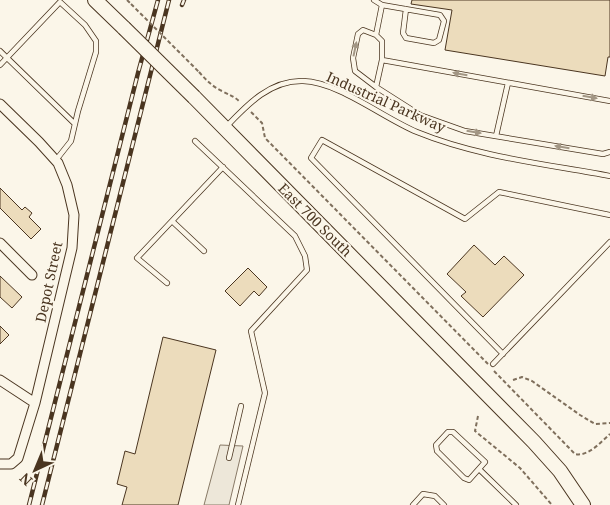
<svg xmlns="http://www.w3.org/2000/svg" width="610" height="505" font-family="'Noto Serif',serif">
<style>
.parking{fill:#ede7d9;stroke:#887966}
.building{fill:#ecdcbc;stroke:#4a3520}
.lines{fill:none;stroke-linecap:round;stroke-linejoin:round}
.lane-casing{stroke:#4a3520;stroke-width:6}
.street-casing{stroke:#4a3520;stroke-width:11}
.primary-casing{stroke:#4a3520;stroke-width:16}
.path{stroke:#7f6f5c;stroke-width:2;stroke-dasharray:4 2.5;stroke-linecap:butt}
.lane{stroke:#fbf6e9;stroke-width:4.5}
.street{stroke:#fbf6e9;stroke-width:9}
.primary{stroke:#fbf6e9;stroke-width:14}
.rail-casing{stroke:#4a3520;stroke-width:4.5}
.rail{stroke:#fbf6e9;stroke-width:2.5;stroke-dasharray:8;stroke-linecap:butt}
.primary-bridge-casing{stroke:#4a3520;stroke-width:16;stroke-linecap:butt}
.path-bridge{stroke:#7f6f5c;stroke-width:2;stroke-dasharray:4 2.5;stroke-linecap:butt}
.primary-bridge{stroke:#fbf6e9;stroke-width:14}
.oneway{fill:#a29684}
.labels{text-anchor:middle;stroke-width:4;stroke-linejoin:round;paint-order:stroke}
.street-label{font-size:14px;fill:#4a3520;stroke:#fbf6e9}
</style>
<rect width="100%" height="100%" fill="#fbf6e9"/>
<path class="parking" d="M220,445L243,446L229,505H204Z"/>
<path class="building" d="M412,0H610V57H608L605,76L445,50L452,10L411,4Z
M0,188L22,210L25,207L32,213L29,217L41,229L31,239L0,208Z
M474,245L495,265L504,256L524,275L483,317L461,296L466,292L447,274Z
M248,268L267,287L259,296L254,291L240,306L225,291Z
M0,276L22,297L12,308L0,297Z
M0,326L9,335L0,344Z
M163,337L216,350L178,505H122L127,487L117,484L125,451L135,454Z"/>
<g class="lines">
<g class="lane-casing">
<path id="lane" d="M374,0L382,5
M376,35L382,5L440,15L444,21L439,40L434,43L406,38L403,33L406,9
M0,51L75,124
M0,65L60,2L85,25L96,41V52L78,111L71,141L56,160
M376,87L355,71L353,58L358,34L363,30L376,35L382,41V60
M610,101L382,60L376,87L420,115L465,131L603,154L610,152
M226,127C247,105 270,80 303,81C339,82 383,118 417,132C478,157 546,164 610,176
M496,136L508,83
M195,141L295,236L305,256L307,270L251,331L265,393L238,505
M172,221L204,251
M167,283L137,258L223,167
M503,354L311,158L322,140L465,219L499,192L610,215
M493,364L610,242
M448,432H453L485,462L469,480L464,478L437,451L436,445Z
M229,458L241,406
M479,469L516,505
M413,505L423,494L435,496L444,505"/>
</g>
<g class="street-casing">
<path id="street" d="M0,104L39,142L58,163L67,185L74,215L72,248L35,403L18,458L11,464H0
M0,243L32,275
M0,380L35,403"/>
</g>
<g class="primary-casing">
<path id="primary" d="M95,0L124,28
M194,97L534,442L560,471L583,505"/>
</g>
<path class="path" d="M127,0L131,4
M199,72C206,80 213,87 222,91C229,95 234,96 240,102
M251,112L262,123L265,138L488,364
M494,371L575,454C588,457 601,442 610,434
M513,380L522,377L532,381L580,415L595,424L610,423
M478,416L475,431L520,468L552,505"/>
<use href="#lane" class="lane"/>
<use href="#street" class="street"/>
<use href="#primary" class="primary"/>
<g class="rail-casing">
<path id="rail" d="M182,5L184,0
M29,505L138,73L158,0
M42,505L169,0"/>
</g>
<use href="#rail" class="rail"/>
<g class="primary-bridge-casing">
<path id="primary-bridge" d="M124,28L194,97"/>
</g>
<path class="path-bridge" d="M131,4L199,72"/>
<use href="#primary-bridge" class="primary-bridge"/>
</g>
<defs><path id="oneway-solid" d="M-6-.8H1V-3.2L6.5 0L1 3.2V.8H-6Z" transform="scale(1.25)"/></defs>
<g class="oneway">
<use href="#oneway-solid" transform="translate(355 49) rotate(-78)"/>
<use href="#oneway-solid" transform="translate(460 74) rotate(-170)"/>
<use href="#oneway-solid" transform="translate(590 97) rotate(10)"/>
<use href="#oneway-solid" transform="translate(474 132) rotate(9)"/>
<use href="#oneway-solid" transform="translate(562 147) rotate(-171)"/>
</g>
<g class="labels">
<g class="street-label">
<text transform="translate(386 102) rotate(24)" y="5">Industrial Parkway</text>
<text transform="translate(315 220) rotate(45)" y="5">East 700 South</text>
<text transform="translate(49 282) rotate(-78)" y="5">Depot Street</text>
</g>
</g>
<g transform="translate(35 470) rotate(224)" stroke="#fbf6e9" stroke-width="4" paint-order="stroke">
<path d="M0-4L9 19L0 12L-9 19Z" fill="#4a3520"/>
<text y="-8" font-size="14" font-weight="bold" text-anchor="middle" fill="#4a3520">N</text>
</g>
</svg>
